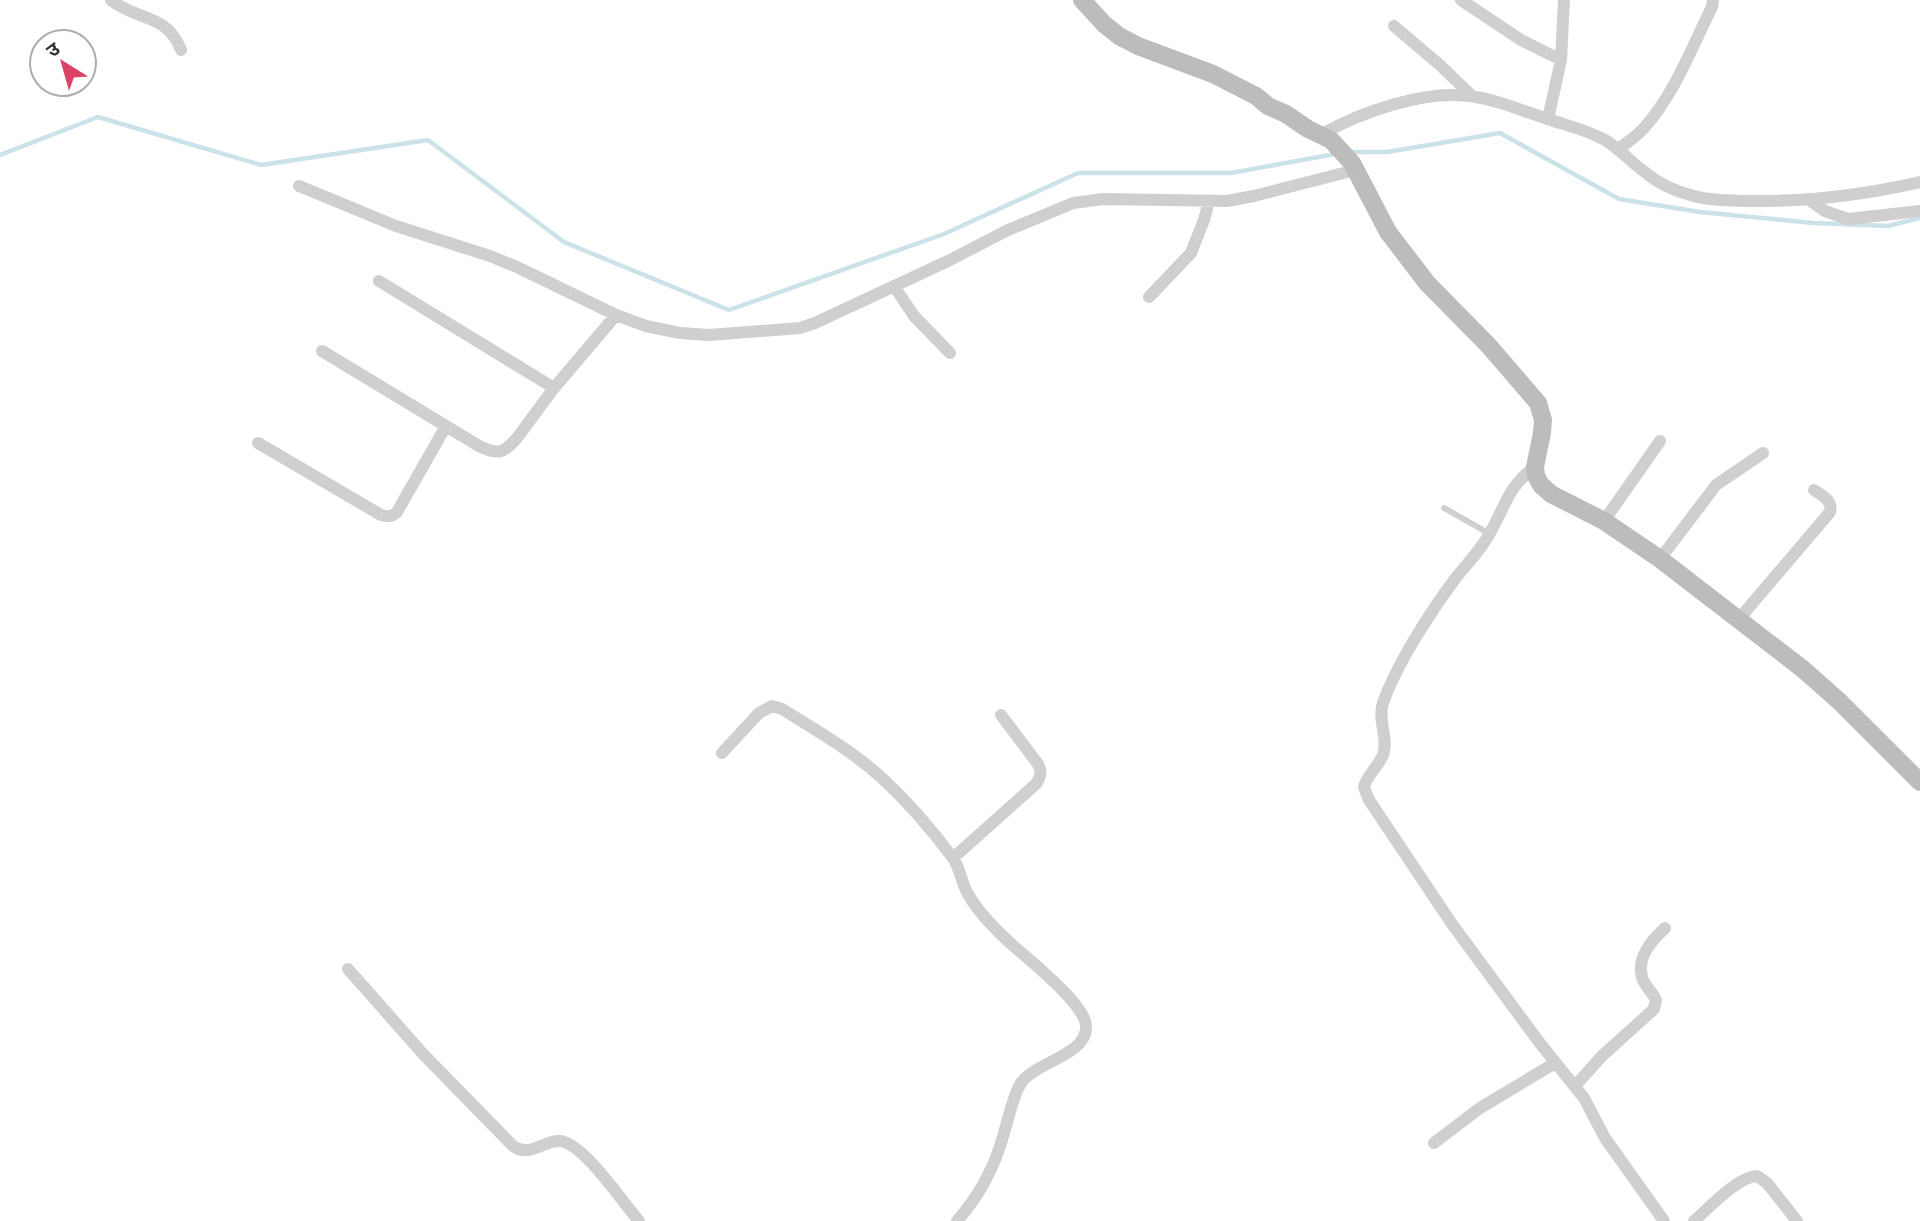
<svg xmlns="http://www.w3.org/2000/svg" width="1920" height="1221" font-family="Inter,'Noto Sans Devanagari',sans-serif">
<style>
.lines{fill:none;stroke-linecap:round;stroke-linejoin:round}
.stream{stroke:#cce2e9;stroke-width:4.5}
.lane{stroke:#cfcfcf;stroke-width:6}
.street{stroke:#cfcfcf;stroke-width:12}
.secondary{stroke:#bcbcbc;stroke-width:18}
</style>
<rect width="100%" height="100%" fill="#fff"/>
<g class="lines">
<path class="stream" d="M1347,152H1387L1500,133L1619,199L1700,212L1813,223L1888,226L1920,218
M0,155L98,117L261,165L428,140L564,242L729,310L944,234L1078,173H1231L1335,154"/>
<path class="lane" d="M1444,508L1490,534"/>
<path class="street" d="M111,0C137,21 167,13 181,50
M1461,0L1521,40L1561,60
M1394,26L1441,66L1472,96
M1548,119L1561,60L1564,0
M1322,134C1362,112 1423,90 1469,96C1495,99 1520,110 1545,118C1565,125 1587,130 1605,140C1620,149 1632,163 1646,173C1659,184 1678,192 1694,196C1710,201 1729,200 1746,201C1805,202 1863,195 1920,182
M1618,149C1627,143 1636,137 1644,128C1674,95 1692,47 1712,7L1713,0
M299,186L396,226L490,256L517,267L616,315L646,326L680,333L709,335L800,328L815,323L948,261L1006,231L1073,203L1103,199L1227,201L1254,196L1355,170
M1808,199L1825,211L1848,219L1920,211
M379,281L554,388
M894,286L914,316L950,353
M1149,297L1191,253L1204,220L1209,201
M322,351L479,446C498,455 503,454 517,438L554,388L616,315
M258,443L381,515C388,517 392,517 397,512L446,426
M1535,467C1505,488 1504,513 1485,541C1477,554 1465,566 1455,579C1431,611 1396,665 1383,703C1377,720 1389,738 1383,755C1378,767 1367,775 1364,787L1369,800L1452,924L1539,1042L1584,1098L1605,1138L1664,1221
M1604,521L1660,441
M1660,559L1716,485L1763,453
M1739,619L1830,512C1833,501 1823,496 1814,490
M722,753L759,713L772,706L782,709C816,730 852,751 882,778C908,802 932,830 953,858C960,868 961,881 967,892C976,910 993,927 1008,941C1025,957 1085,1003 1086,1026C1088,1055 1035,1062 1021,1083C1012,1098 1009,1117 1004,1133C995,1167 980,1195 957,1221
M953,858L1036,784C1041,776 1042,772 1038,764L1001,715
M348,969L424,1055L513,1146C530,1158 542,1141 559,1141C582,1141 623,1203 639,1221
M1575,1086L1602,1056L1654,1009L1656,1000C1653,993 1646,987 1643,980C1635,959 1651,941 1665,928
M1434,1143L1480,1108L1555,1063
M1694,1221C1709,1208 1737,1177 1757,1176L1767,1183L1797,1221"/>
<path class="secondary" d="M1082,0L1104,24L1119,36L1138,46L1213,74L1256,96L1268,106L1286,114L1308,129L1331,140L1352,163L1388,232L1427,283L1489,346L1538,403L1543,420L1542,433L1535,467L1536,476L1541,485L1551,494L1604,521L1660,559L1804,670L1840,702L1920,782"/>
</g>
<g transform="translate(63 63) rotate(323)"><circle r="33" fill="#ffffff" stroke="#adadad" stroke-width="2"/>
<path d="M0-5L12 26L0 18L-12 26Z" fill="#d94464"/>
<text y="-10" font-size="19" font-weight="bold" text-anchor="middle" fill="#323232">उ</text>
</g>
</svg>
